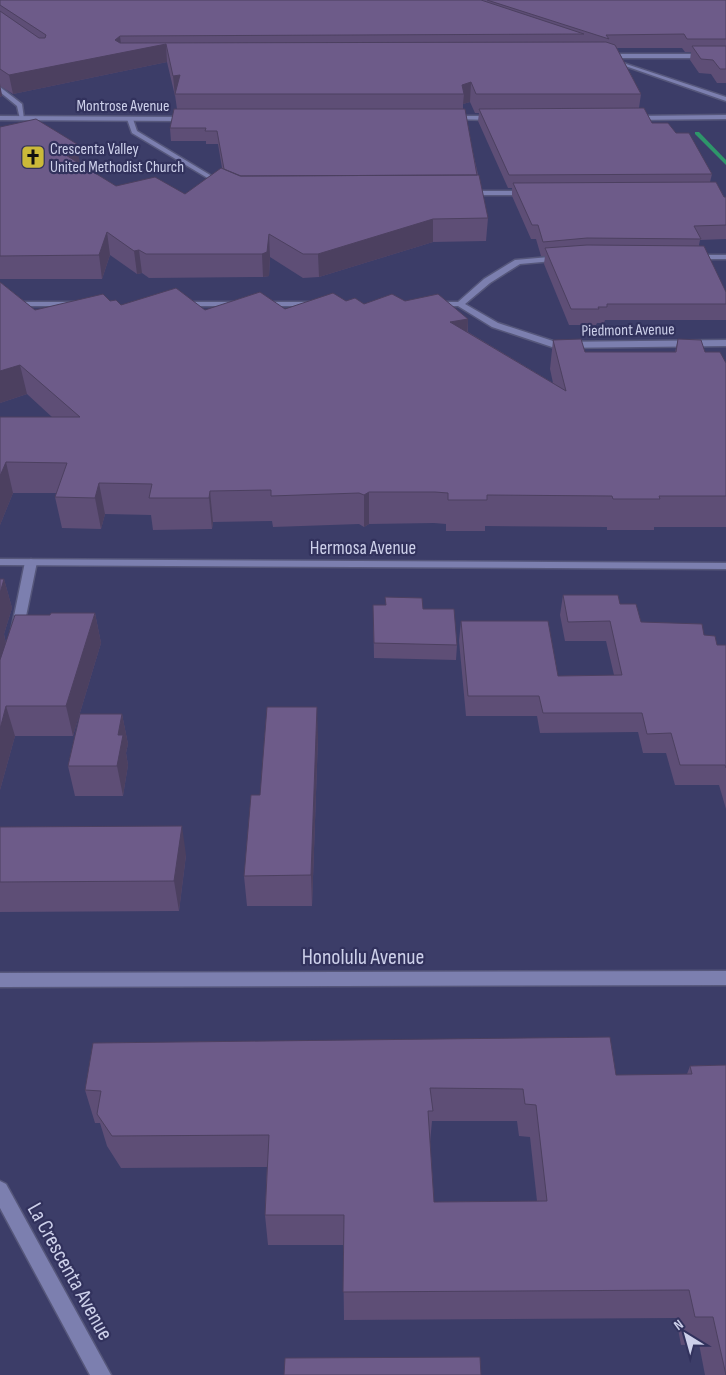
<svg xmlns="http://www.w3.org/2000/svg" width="726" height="1375" font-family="'Sofia Sans Condensed',sans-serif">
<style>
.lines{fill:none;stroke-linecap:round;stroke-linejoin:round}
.stream{fill:#2e966a;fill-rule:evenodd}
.service-casing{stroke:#56577b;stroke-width:3}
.minor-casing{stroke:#56577b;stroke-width:3}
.tertiary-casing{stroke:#56577b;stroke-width:3}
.secondary-casing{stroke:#56577b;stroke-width:3}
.service{fill:#7c7faf;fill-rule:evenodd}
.minor{fill:#7c7faf;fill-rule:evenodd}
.tertiary{fill:#7c7faf;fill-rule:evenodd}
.secondary{fill:#7c7faf;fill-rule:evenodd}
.wall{fill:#5e4e76;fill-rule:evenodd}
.shaded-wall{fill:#4c4060}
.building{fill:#6d5b89;stroke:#4c4060;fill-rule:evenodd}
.labels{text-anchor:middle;stroke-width:4.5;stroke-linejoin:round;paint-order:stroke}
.far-street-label{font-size:16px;fill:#cdd0ea;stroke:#32325d}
.far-poi-label{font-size:16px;fill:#cdd0ea;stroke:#32325d;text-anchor:start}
.street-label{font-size:19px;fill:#cdd0ea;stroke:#32325d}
.near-street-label{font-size:22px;fill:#cdd0ea;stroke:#32325d}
</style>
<rect width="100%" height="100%" fill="#3c3d68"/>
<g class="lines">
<path class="stream" d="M695,132H699L726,160V165L695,134Z"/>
<g class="service-casing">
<path id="service" d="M0,87L22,104L24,119H20L17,106L0,92Z
M31,559L37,562L23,631L17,635L11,631L25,562Z"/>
</g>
<g class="minor-casing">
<path id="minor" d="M726,54V58H604L601,56L604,54Z
M130,117L133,119L137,131L225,184V186H221L132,133L127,119Z
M463,191H529L533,193L529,195H466L462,193Z
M691,255H726V259H691Z
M561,256L565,258L564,260L520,264L490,283L465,304L498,323L556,342L726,340V346L555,348L492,327L458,306H433L429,304L433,302H458L484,279L515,260Z
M0,302H80L84,304L80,306H0Z
M177,302H240L244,304L240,306H177Z
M257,302H318L322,304L318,306H257Z
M0,559L726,563V569L0,565Z"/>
</g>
<g class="tertiary-casing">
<path id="tertiary" d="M608,58L726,97V101L608,60Z
M726,115V119L634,120L631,118L634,116Z
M0,116L189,117L192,119L189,121L0,120Z
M451,116H494L497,118L494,120L449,119Z
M726,971V985L0,987V973Z"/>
</g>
<g class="secondary-casing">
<path id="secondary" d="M0,1181L6,1184L111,1375H90L0,1208Z"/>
</g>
<use href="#service" class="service"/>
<use href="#minor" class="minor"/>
<use href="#tertiary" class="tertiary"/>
<use href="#secondary" class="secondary"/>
</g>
<path class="wall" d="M0,0H726V83H717L711,74L699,73L690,60L691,52H685L682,48H617L641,94L639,108L652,123L676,133L712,174L710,182L724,197H726V239L700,240L699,245L726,292V320H605L604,323H597L596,325H569L544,264L545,256H541L536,239H531L512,196V188H508L478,121L479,113H475L470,102L463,104V109L488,218L486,241L433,242L319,277L303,278L270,257L269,276L263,277L149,278L142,273L137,274L110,255L102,279H0V127L80,164L116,186L185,194L222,168L218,144H206V141H171L170,128L177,109L175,95V96L167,62L13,94L0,86L2,96L0,97Z
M0,282L35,310L110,301L121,305L205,310L285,309L346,301L364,304L405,301L468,319V332L553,383L550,369L553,340L585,352H675L678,339L705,352L726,363V527H654V530H607V527L485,526V531H446V524L434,523L369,524L364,527L359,524L273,527L272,521L213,522L212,529L153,530L151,515L105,514L101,529L62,528L55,497L57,493H13L0,525V417H52L27,394L0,403Z
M0,579H4L12,608L4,634L6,643L50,615L95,613L101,643L73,736H15L0,790Z
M563,595L620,604L641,622L704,635L717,645H726V809L719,785H675L666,753H643L638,732L540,733L537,716H466L459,641L461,621L558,676L614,675L606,641H565L560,615Z
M373,605L423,609L457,645L456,660L374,658Z
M122,714L128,744L126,753L128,765L123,796H75L68,766Z
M318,738L312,906H247L244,876Z
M0,827L186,855L179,911L0,912Z
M726,1065V1375H705L699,1344L681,1345L676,1318L344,1320L343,1245H268L265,1215L267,1167L121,1168L107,1146L100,1123H95L85,1090L687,1074L690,1066ZM432,1121H517L519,1136L530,1137L537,1201L434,1202L430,1143Z"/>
<path class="shaded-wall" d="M120,36L122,52L166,44L167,62L13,94L9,75L115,40Z
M180,75L175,95V96L173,76Z
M471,82L470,102L463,104L464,94L462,85Z
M0,83L2,96L0,97Z
M77,144L80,165L56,149Z
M433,219V242L319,277L318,254Z
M107,232L110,255L102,279L99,255Z
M269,234L270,257L269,276L263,277L262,254Z
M139,250L142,273L137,274L134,251Z
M468,319L467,347L450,322Z
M20,365L27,394L0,403V371Z
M6,462L13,493L0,525V476Z
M99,483L105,514L101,529L95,498Z
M210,491L213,522L212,529L209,498Z
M369,492V524L364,527V495Z
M4,579L12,608L4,634L6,645L0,664V593Z
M95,613L101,643L73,736L66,706Z
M6,706L15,736L0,790V729Z
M317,707L318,738L312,906L311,875Z
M122,714L128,744L126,753L128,765L123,796L117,766L118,735Z
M182,826L186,855L179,911L174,881Z"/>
<path class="building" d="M0,0H481L584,34L120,36L115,40L120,43L606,42L615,45L641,94H476L471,82L462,85L464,94H175L180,75L173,76L166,44L9,75L0,69V11L39,38H45L46,35L0,5Z
M487,0H726V39H687L684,34L606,35L609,39Z
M692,46H726V69H720L713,60L701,59Z
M644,108L652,123H668L676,133H689L712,174L509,175L479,109Z
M174,109H465L477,175L241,176L224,169L217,131H205L206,128H170Z
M36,119L77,144L56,149L116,186L155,177L185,194L221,168L240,176L479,175L488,218L433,219L318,254H303L269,234L267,252L262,254H146L139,250L134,251L107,232L99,255L0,256V127Z
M716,182L724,197H726V225L694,226L701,239L587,238L543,242L538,225H532L513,183Z
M587,245L704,246L726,292V304H607V307H598L599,309H571L545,248Z
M0,282L35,310L103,294L110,301L116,300L121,305L176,288L205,310L260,292L285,309L333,293L346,301L355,298L364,304L392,294L405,301L438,294L468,319L450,322L566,391L553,340L581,339L585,352H676L678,339L701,340L705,352H720L726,363V496H659L660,499H613L612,496L487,495V500H448V493L435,492H369L364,495L359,493L271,496V490L210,491L209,498H149L152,484L99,483L95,498L55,497L67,463L6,462L0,476V417H80L20,365L0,371Z
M0,579H4L0,593Z
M563,595H618L620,604H636L641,622L702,624L704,635L715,636L717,645H726V768L725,765H680L671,733L647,734L642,713H543L539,696H468L461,621H548L558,676L622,675L610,621L568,622Z
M385,597L422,598L423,609H454L457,645L374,643L373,605H386Z
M51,613H95L66,706H6L0,729V660L15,615H50Z
M267,707H317L311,875L244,876L251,795H260Z
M80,714H122L118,735H123L117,766H68Z
M182,826L174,881L0,882V827Z
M610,1037L616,1075L692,1074L690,1066L726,1065V1375L713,1317H695L689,1290L343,1292L344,1215H265L269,1135L112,1136L97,1114L101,1091L85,1090L93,1043ZM430,1088L523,1089L525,1104L536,1105L547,1201L434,1202L428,1111H433Z
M480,1357L481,1375H284L285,1358Z"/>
<defs>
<g id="church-square" transform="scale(1.25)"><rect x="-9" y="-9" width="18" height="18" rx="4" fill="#cbb939" stroke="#32325d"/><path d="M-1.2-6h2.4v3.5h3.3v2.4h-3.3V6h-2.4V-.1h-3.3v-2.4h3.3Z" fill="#111"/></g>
</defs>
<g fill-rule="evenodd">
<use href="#church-square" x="33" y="157"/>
</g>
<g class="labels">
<g class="far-street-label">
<text x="123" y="111">Montrose Avenue</text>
<text transform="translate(628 329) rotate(-1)" y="6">Piedmont Avenue</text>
</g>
<g class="far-poi-label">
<text x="50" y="154">Crescenta Valley<tspan x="50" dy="18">United Methodist Church</tspan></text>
</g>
<g class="street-label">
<text x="363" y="554">Hermosa Avenue</text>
</g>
<g class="near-street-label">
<text x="363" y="964">Honolulu Avenue</text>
<text transform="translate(71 1271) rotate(61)" y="8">La Crescenta Avenue</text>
</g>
</g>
<g transform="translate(686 1335) rotate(323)" stroke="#32325d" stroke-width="4" paint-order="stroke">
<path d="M0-4L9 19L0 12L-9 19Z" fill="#cdd0ea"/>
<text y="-8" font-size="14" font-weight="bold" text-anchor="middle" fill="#cdd0ea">N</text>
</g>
</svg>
